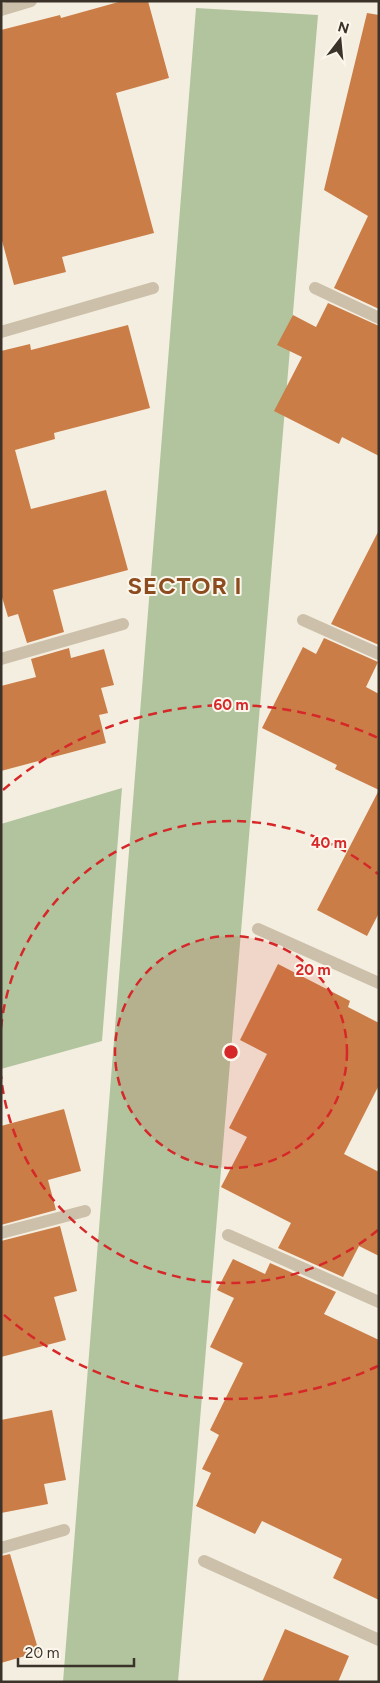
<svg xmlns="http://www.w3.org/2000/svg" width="380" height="1683" font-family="Figtree,sans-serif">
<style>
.green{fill:#b1c49e}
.building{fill:#cb7d47}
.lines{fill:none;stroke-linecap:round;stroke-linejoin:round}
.minor{stroke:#cdc0aa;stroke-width:12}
.ring{fill:none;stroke:#d62828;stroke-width:2.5;stroke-dasharray:9 6}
.labels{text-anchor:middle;stroke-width:4;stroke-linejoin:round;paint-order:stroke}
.district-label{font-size:24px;font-weight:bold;letter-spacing:1px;fill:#8d4c1f;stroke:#fbf7ed}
.centre{fill:#d62828;stroke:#fbf7ed;stroke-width:2.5}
.ring-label{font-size:15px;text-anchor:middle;font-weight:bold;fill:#d62828;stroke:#fbf7ed;stroke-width:4;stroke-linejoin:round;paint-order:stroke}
</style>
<rect width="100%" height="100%" fill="#f4eee0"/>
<path class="green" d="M196,8L318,15L178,1682H63Z
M122,788L102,1041L1,1069V824Z"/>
<path class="building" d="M122,1H148L169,78L116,93L154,233L62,257L66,272L14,285L1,237V30L60,15L61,18Z
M367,13L379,15V309L334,288L368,216L324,190Z
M328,303L379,326V456L342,437L339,444L274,411L302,357L277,345L293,315L316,327Z
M128,325L150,408L54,433L55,439L15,450L31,509L106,490L128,570L53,590L64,632L27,643L18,614L8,617L1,594V351L30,344L31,350Z
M379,530V645L331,624Z
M324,638L378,662L366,687L379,694V913L367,936L317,910L379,790L335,769L337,765L262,728L303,647L316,654Z
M69,648L71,658L104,649L114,685L101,688L108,713L99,715L106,743L1,771V686L36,677L31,659Z
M278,964L350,1001L348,1007L379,1023V1085L344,1154L379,1172V1256L359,1246L343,1277L278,1248L291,1223L221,1187L247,1137L229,1128L267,1054L240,1040Z
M64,1109L81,1171L48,1180L56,1210L1,1225V1126Z
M60,1226L77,1291L54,1297L66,1340L1,1357V1241Z
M233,1259L265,1274L270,1263L336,1292L324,1314L379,1340V1600L333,1578L342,1559L262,1521L255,1534L196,1506L211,1473L202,1469L219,1435L210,1430L243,1363L210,1347L234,1298L217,1290Z
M52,1410L66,1480L44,1484L48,1504L1,1513V1420Z
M10,1554L39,1652L1,1663V1556Z
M285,1629L349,1656L338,1682H262Z"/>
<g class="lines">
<path class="minor" d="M1,10L31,1
M315,288L379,318
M1,332L153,288
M303,620L379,654
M1,659L123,624
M258,929L379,983
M1,1233L85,1211
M228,1235L379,1302
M1,1548L64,1530
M204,1561L379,1640"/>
</g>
<circle cx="231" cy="1052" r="116" fill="#d62828" fill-opacity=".12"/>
<g class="ring">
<circle cx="231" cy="1052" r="116"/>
<path d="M378 1230A231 231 0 0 1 1 1076M1 1028A231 231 0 0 1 378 874"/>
<path d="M378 1366A347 347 0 0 1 3 1314M3 790A347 347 0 0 1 378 738"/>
</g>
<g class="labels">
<g class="district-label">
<text x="185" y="594">SECTOR I</text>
</g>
</g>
<circle cx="231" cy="1052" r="8" class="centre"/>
<g class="ring-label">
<text x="231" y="710">60 m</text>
<text x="329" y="848">40 m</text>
<text x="313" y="975">20 m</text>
</g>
<rect width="380" height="1683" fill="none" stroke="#3b322a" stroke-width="5"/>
<g transform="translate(340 40) rotate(16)" stroke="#fbf7ed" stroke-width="4" paint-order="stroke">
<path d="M0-4L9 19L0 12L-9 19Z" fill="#3b322a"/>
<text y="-8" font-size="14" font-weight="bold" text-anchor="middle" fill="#3b322a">N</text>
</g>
<path d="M18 1658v8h116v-8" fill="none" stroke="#3b322a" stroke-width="2.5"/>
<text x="25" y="1658" font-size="15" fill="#3b322a" stroke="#fbf7ed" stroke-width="4" paint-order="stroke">20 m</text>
</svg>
